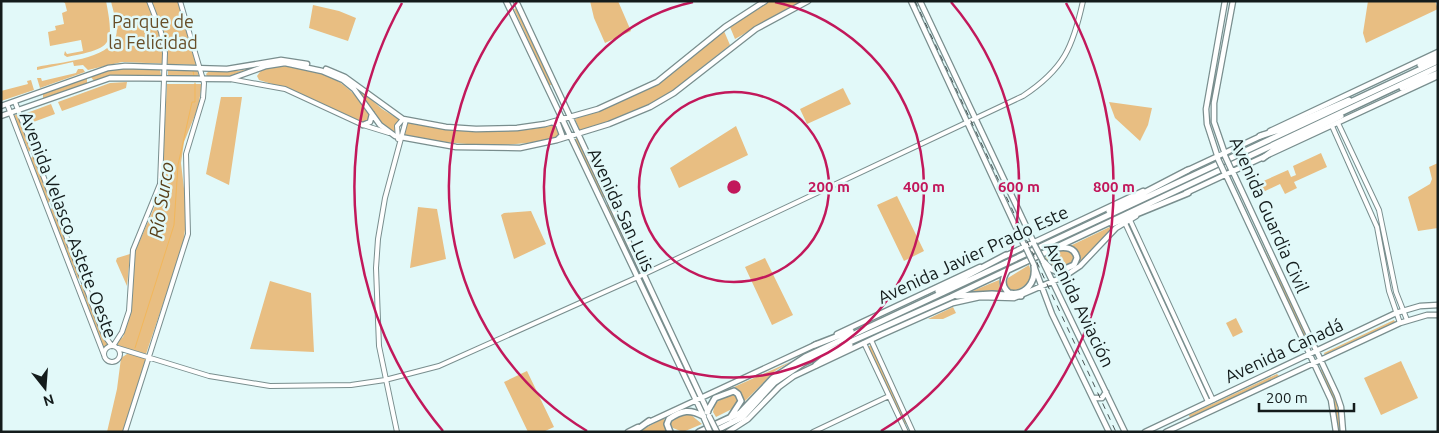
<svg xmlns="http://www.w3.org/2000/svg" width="1439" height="433" font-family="Ubuntu,sans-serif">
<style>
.green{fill:#e8be82}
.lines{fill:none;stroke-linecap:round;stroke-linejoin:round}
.stream{stroke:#f2b75b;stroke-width:1}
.minor-casing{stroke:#798e8e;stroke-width:6}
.major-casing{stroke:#798e8e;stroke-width:7}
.highway-casing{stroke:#798e8e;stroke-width:8}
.minor{stroke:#fff;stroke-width:4}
.major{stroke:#fff;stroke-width:4.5}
.highway{stroke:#fff;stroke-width:5}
.rail{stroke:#475252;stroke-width:1;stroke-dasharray:6 6;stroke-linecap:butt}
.major-bridge-casing{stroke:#798e8e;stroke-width:7;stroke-linecap:butt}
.major-bridge{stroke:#fff;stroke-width:4.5}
.ring{fill:none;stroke:#c2185b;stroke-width:2.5}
.labels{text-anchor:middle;stroke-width:5;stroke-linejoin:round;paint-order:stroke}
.park-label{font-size:18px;fill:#674e28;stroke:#e2f9f9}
.street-label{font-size:18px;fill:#141c1c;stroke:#e2f9f9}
.water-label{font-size:19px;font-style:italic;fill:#59411b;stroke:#e2f9f9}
.centre{fill:#c2185b;stroke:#e2f9f9;stroke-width:2.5}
.ring-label{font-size:15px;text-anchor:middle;font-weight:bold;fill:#c2185b;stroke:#e2f9f9;stroke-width:5;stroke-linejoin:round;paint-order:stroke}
</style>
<rect width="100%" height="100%" fill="#e2f9f9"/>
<path class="green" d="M62,1H106C115,47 111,48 67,57L64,55L65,51L67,54L83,51L81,40L50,46L48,32L56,30L55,26L64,24L62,13L67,11L65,3Z
M111,1H178L196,65L122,62L88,70L83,65L74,66L73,62L37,70V67C58,62 110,60 116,36C119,25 113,12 111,1Z
M590,1H618L631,31L605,43L594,18Z
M770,1H802L735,39L730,27Z
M1368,1H1435L1438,9L1366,43L1363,33Z
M313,5L339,11L356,18L348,41L309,28Z
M517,8L553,84L552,85H549L514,9Z
M724,31L730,45L661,100L634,113L580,131L575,119L629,98L661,82Z
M284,65C324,67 350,83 371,116L370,120L364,123L292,90L259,80L257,76L262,69Z
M123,68L160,69L161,75L159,77L123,75L94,81L91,77L102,72Z
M251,68L224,78H208L206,74L210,70L238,71Z
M78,69H83L85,72L40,88L37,78H41L42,81L76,73Z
M168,69L197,70L199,76L168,77Z
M84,78L87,79V84L43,99V94Z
M31,80L34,90L1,101V91L28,84L27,81Z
M127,82L126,88L62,111L58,102L110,83Z
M167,84H202L198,108L184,142L181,163L187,214L183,245L146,354L123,348L115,343L123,337L131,308L133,256L161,192Z
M357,87L382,109L400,120L397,134L384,127L355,88Z
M843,88L851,104L807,124L800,109Z
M221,97H242L229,185L206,174Z
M1109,102L1152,108L1148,125L1140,141L1115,118Z
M51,104L55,114L28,124L24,114Z
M18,114L31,149L29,152L13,116Z
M408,121C457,128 506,136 555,125L561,133C557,139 547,139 540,141C495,149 451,144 406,136L404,135Z
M736,126L748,155L679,188L670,168Z
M577,137L606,196V198L602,197L575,140Z
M1321,153L1327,167L1294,182L1297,188L1285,194L1280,184L1263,192L1259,183L1288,170L1291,177L1296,175L1293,166Z
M33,156L51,200L48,203L30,159Z
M1438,163V228L1418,231L1408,197L1430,184L1432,179L1429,167Z
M897,196L924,251L904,261L877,205Z
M610,204L640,269L638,270L606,206Z
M418,207L437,209L446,259L410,268Z
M52,208L80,277L78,279L50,211Z
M531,211L546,244L514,259L501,215L504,213Z
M1116,224L1078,264V253L1070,246Z
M1256,232L1313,347L1311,348L1303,334Z
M1062,250L1071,251L1075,257L1072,264L1057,269L1051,265L1045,257Z
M130,254V256L127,286L116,261L117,258Z
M765,258L793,315L772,325L745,267Z
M1029,265L1032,275L1029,283L1017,290L1010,291L1006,285L1008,278Z
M999,280L1000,289L1006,294L970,292Z
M270,281L311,293L314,352L250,349Z
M80,285H84L103,337L109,344L103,349Z
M953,307L956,313L943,319H928Z
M1236,318L1243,332L1233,337L1226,323Z
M1394,320L1395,322L1325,356L1324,353Z
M871,345L907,423L905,424L868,347Z
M130,352L147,359L123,432H107L117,389L121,358Z
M792,361L775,371L743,403L741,393L734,387Z
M1401,361L1418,398L1381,415L1364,378Z
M1322,369L1336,398L1341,432H1337L1333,399L1321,370Z
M527,371L554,427L543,432H528L504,382Z
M1277,374L1279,376L1190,418L1189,415Z
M729,395L736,396L738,403L736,407L716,417L713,412L715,403Z
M690,414L702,424L683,432L673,428L670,423L678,416Z
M664,418L667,432H639L642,430Z"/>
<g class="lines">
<path class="stream" d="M193,71L194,76
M135,348L174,225L178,165L192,102H195V83"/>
<g class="minor-casing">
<path id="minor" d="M230,79L285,89L363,125L389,133
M15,102L104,335L112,346
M7,104L104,355
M1338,123L1379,210L1396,292L1407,320
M1332,126L1377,227L1389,291L1400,323
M398,139L397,126L403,119
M1130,220L1213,400
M1125,223L1208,402
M871,340L913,432
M864,343L906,432
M104 354a8 8 0 1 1 16 0a8 8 0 1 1-16 0Z
M113,346L122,332L129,311L133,250L160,184L165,53L161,32L149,1
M118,348L209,376L270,386L351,385L385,380L439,366L638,277L1023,96C1064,69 1073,47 1083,1
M125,432L188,234L186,154L203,98L204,83L180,1
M397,432L379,346L376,268L378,239L385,198L406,120
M813,432L889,396"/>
</g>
<g class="major-casing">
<path id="major" d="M506,1L704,417
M516,1L708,412
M911,1L1025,247
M920,1L1034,243
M326,69L345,77L403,119L446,127L476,129L517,128L545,124L598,109L657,82L725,27L765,1
M1,106L108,68L125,66L227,69L281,60L307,64
M1,116L110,78L230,79L266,66L285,63L322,71L343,80L354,89L380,125L395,136L456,147L520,148L557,140L609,124L650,107L674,93L756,29L808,1
M554,123L558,124L562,135L558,139
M363,125L370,122L372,114
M1270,131L1438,52
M1225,154L1214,122V103L1233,1
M1218,158L1207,124L1206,109L1225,1
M1232,170L1337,395L1341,407L1343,432
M1186,171L1263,135
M1226,175L1331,400L1336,432
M1186,193L1438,76
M1005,256L1143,191
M1044,264L1125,432
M1034,266L1052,314L1109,432
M837,334L980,267
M1093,398H1102L1106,392
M647,423L817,344
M628,432L638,427
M728,432L748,419L779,387L794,376L881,335L953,303L980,297L1014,298L1065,276L1080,266L1116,228L1136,216
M1145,432L1396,313L1420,306L1438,305
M1166,432L1400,323L1427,315H1438"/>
</g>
<g class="highway-casing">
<path id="highway" d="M1420,65L1438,56
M1402,88L1438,73
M1260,136L1282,129L1349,100
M1263,158L1276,148L1341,116
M1109,211L1188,170
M1112,224L1188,193
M1043,261L1051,269L1058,272L1074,265L1077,258C1075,247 1066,247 1057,248
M1007,271C1002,279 1001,286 1009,293C1026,296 1036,282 1034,266
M938,291L1006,255
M957,296L992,294L1021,296
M815,345L851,331
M816,365L826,357L850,345
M707,412L715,398L734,391L738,394L741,401L730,418
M634,432L649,421
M670,432L667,424L669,419C682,410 690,409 703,416
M699,432L740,413L773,378L805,357L1438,61
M713,432L743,417L774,383L805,362L951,297L1438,67"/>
</g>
<use href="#minor" class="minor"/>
<use href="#major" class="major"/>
<use href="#highway" class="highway"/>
<path class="rail" d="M915,1L1116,432"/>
<g class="major-bridge-casing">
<path id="major-bridge" d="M1225,156L1231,169
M1218,159L1224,172
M1034,244L1043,261
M1026,248L1034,265
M709,416L717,432
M704,418L710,432"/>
</g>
<use href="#major-bridge" class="major-bridge"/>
</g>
<g class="ring">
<circle cx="734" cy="187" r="95"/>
<path d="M775 2A190 190 0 1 1 693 2"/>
<path d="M587 431A285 285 0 0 1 517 2M951 2A285 285 0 0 1 881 431"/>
<path d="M443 431A380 380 0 0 1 402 3M1066 3A380 380 0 0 1 1025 431"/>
</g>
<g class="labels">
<g class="park-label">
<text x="153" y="28">Parque de<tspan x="153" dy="21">la Felicidad</tspan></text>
</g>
<g class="street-label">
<text transform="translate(621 210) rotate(65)" y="6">Avenida San Luis</text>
<text transform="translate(1269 215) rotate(66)" y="6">Avenida Guardia Civil</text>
<text transform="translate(68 225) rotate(69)" y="6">Avenida Velasco Astete Oeste</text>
<text transform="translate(973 255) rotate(-25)" y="6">Avenida Javier Prado Este</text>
<text transform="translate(1079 305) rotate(64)" y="6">Avenida Aviación</text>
<text transform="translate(1284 351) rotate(-25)" y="6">Avenida Canadá</text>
</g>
<g class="water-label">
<text transform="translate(161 200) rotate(-81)" y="7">Río Surco</text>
</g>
</g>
<circle cx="734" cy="187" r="8" class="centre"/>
<g class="ring-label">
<text x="829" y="192">200 m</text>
<text x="924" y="192">400 m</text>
<text x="1019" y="192">600 m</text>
<text x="1114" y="192">800 m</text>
</g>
<rect width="1439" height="433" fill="none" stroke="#141c1c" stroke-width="5"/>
<g transform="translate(45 388) rotate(163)" stroke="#e2f9f9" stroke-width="4" paint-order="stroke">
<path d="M0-4L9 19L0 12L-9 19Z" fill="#141c1c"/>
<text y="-8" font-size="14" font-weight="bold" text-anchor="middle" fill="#141c1c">N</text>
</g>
<path d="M1259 403v8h95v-8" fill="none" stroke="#141c1c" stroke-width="2.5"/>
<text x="1266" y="403" font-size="15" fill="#141c1c" stroke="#e2f9f9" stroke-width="4" paint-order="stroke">200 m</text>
</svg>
